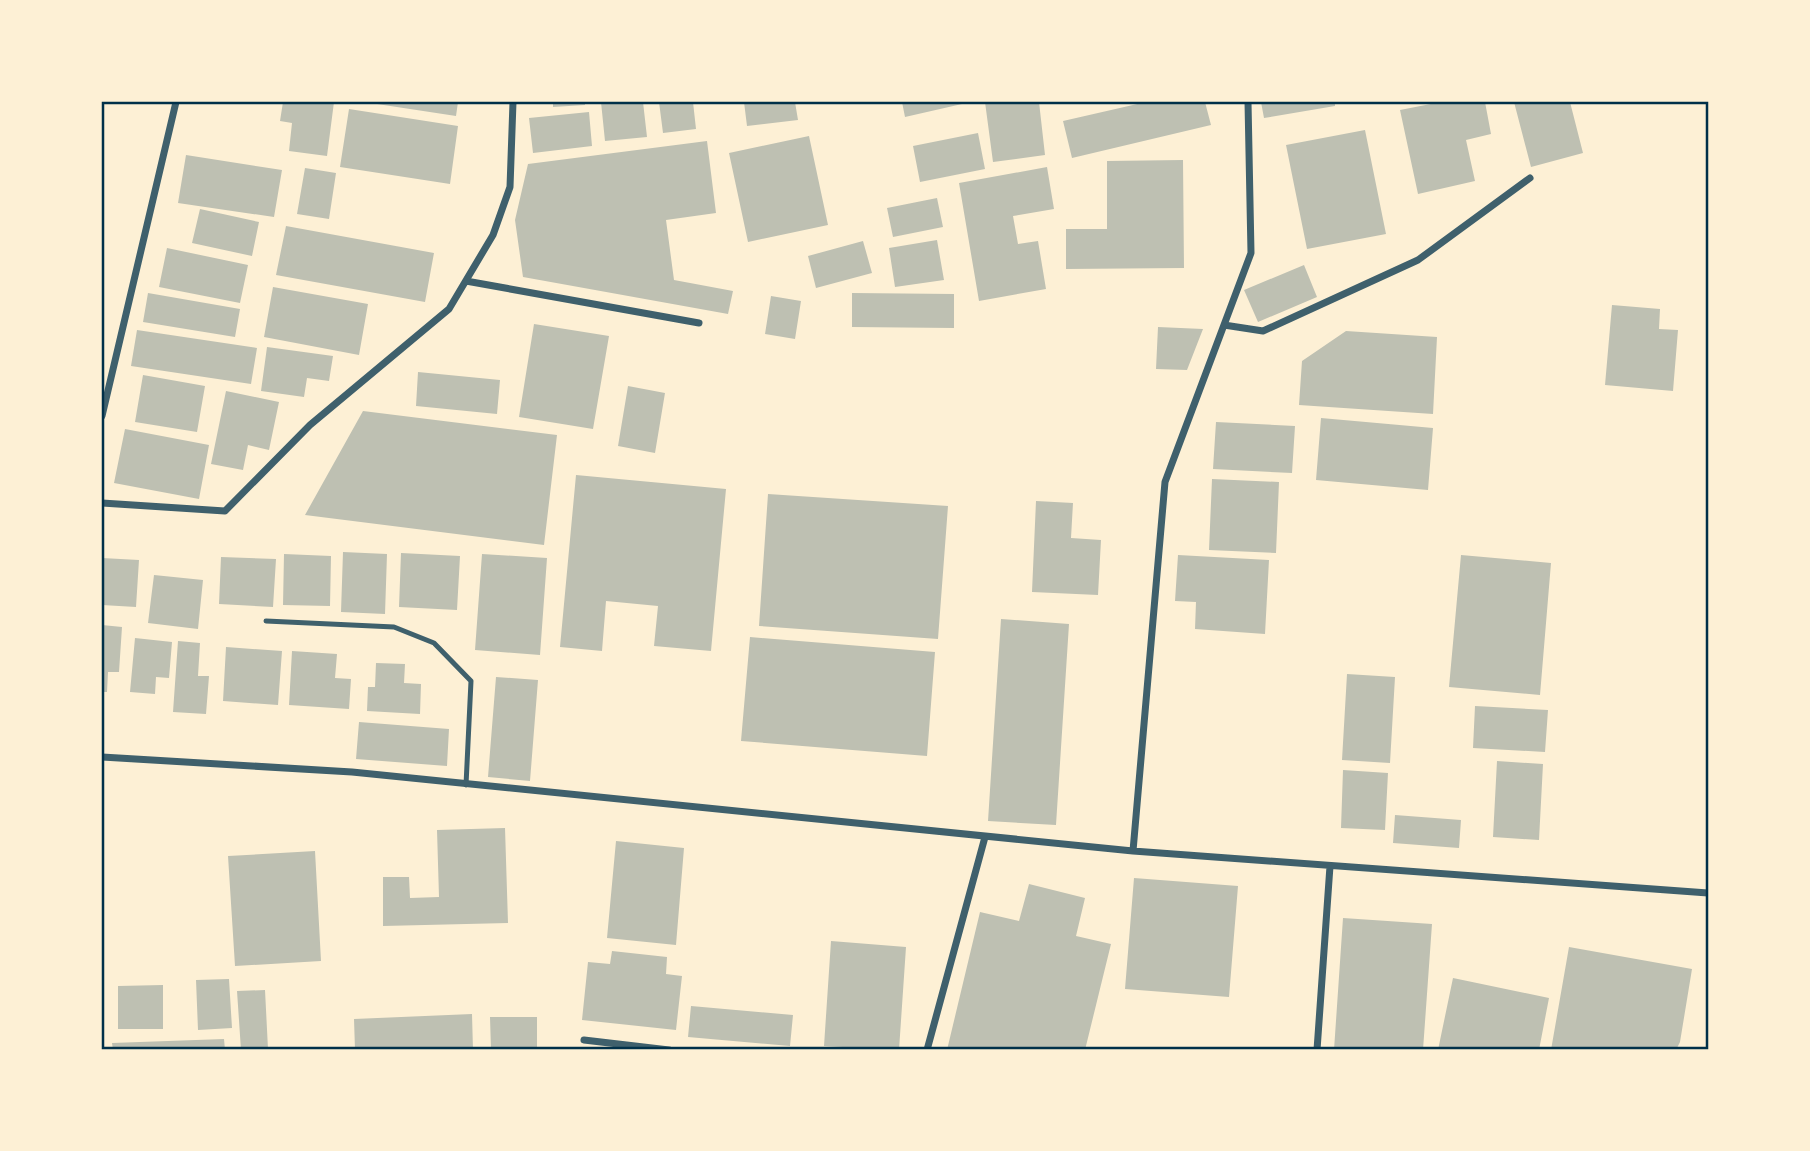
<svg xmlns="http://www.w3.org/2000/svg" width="1810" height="1151" font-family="'Exo 2',sans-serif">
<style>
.building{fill:#bec0b2}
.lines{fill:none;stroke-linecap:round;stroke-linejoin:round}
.service{stroke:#3f606c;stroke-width:5}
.minor{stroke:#3f606c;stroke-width:7}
.neatline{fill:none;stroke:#003049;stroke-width:2.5}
</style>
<rect width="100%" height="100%" fill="#fdf0d5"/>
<path class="building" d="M283,102H334L327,156L289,151L292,123L280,121Z
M364,102H458L456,116Z
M553,102H585V105L553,107Z
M601,102H643L647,137L605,141Z
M659,102H693L696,129L663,133Z
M744,102H795L798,120L747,126Z
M902,102H962V104L905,117Z
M985,102H1039L1045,155L993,162Z
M1146,102H1205L1211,125L1072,158L1063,121Z
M1261,102H1335V106L1264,118Z
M1441,102H1485L1491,134L1466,140L1475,181L1418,194L1400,110Z
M1514,102H1570L1583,153L1531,167Z
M349,109L458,126L450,184L340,167Z
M589,112L592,146L533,153L529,118Z
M1365,130L1386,234L1307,249L1286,145Z
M978,133L985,169L920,182L913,146Z
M809,136L828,225L748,242L729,153Z
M707,141L716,213L666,220L674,280L733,291L728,314L523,277L515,220L528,164Z
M186,155L282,170L274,217L178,203Z
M1183,160L1184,268L1066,269V229H1107V161Z
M1047,167L1054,209L1013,216L1018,244L1038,241L1046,289L979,301L959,183Z
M305,168L336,173L329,219L297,214Z
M937,198L943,227L893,237L887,208Z
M200,209L259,222L252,256L192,243Z
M286,226L434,253L425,302L276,275Z
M937,240L944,280L895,287L889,248Z
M863,241L872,273L816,288L808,256Z
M167,248L248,265L240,303L159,287Z
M1304,265L1317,297L1258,322L1244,290Z
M273,287L368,304L359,355L264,337Z
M148,293L240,309L235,337L143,322Z
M852,293L954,294V328L852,327Z
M771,296L801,301L795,339L765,334Z
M1612,305L1660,309L1659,329L1678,330L1673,391L1605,385Z
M534,324L609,336L593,429L519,417Z
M1158,327L1203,329L1187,370L1156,369Z
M137,330L257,348L251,384L131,366Z
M1346,331L1437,337L1433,414L1299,405L1302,361Z
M267,347L333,356L329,381L307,378L304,397L261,391Z
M418,372L500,380L497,414L416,406Z
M143,375L205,386L197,432L135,422Z
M628,386L665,393L655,453L618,446Z
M226,391L279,402L269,450L248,445L243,470L211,464Z
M363,411L557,435L544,545L305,515Z
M1321,418L1433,428L1428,490L1316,480Z
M1216,422L1295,426L1292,473L1213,469Z
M125,429L209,445L199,499L114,483Z
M576,475L726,489L711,651L654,646L658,606L606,601L602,651L560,647Z
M1212,479L1279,482L1276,553L1209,550Z
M768,494L948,506L938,639L759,626Z
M1036,501L1073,503L1071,538L1101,540L1098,595L1032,592Z
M343,552L387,554L385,614L341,612Z
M401,553L460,556L457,610L399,607Z
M284,554L331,556L330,606L283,605Z
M482,554L547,558L540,655L475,650Z
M1178,555L1269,560L1265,634L1195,629L1196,602L1175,601Z
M1461,555L1551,563L1540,695L1449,687Z
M221,557L276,559L273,607L219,604Z
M102,558L139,560L136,607L102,605Z
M154,575L203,580L198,629L148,623Z
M1001,619L1069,624L1056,825L988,821Z
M102,625L122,627L119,672H108L107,692H102Z
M750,637L935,652L927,756L741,741Z
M135,638L172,642L169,678L156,677L155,694L130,692Z
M178,641L200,643L198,676H209L206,714L173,712Z
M226,647L282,651L278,705L223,701Z
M292,651L337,654L335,678L351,679L349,709L289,705Z
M376,663L405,664L404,683L421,684L420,714L367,711L368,687H375Z
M1347,674L1395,677L1390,763L1342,760Z
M496,677L538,680L530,781L488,777Z
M1475,706L1548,710L1545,752L1473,748Z
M359,722L449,729L447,766L356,759Z
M1497,761L1543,764L1539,840L1493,837Z
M1343,770L1388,773L1385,830L1341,828Z
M1395,815L1461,820L1459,848L1393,843Z
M505,828L508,923L383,926V877H409L410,898L439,897L437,830Z
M616,841L684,848L676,945L607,938Z
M315,851L321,961L235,966L228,856Z
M1134,878L1238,886L1229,997L1125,989Z
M1029,884L1085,898L1076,936L1111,944L1085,1050H947L980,912L1019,921Z
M1343,918L1432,924L1423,1050H1334Z
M831,941L906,947L899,1050L824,1046Z
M1569,947L1692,969L1680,1042L1676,1050H1551Z
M612,951L667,957L666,974L682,976L676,1030L582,1020L588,962L610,964Z
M1453,978L1549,998L1539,1050H1438Z
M229,979L232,1028L198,1030L196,980Z
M163,985V1029H118V986Z
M265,990L268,1049L241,1050L237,991Z
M691,1006L793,1015L790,1046L688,1037Z
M472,1014L473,1050H355L354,1019Z
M490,1017H537V1050H491Z
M224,1039L225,1050H113L112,1043Z"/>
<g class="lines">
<path class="service" d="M266,621L394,627L434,643L471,681L466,785"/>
<path class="minor" d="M466,281L699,323
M1224,325L1263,331L1418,260L1530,178
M102,416L176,102
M102,503L225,511L310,425L449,309L493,235L510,187L513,102
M102,757L352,772L1133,851L1708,893
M1133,851L1165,482L1251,253L1248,102
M584,1040L669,1050
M927,1050L985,837
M1317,1050L1330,866"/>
</g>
<rect width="1810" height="1151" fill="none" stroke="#fdf0d5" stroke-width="206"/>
<rect x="103" y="103" width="1604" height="945" class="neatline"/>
</svg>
